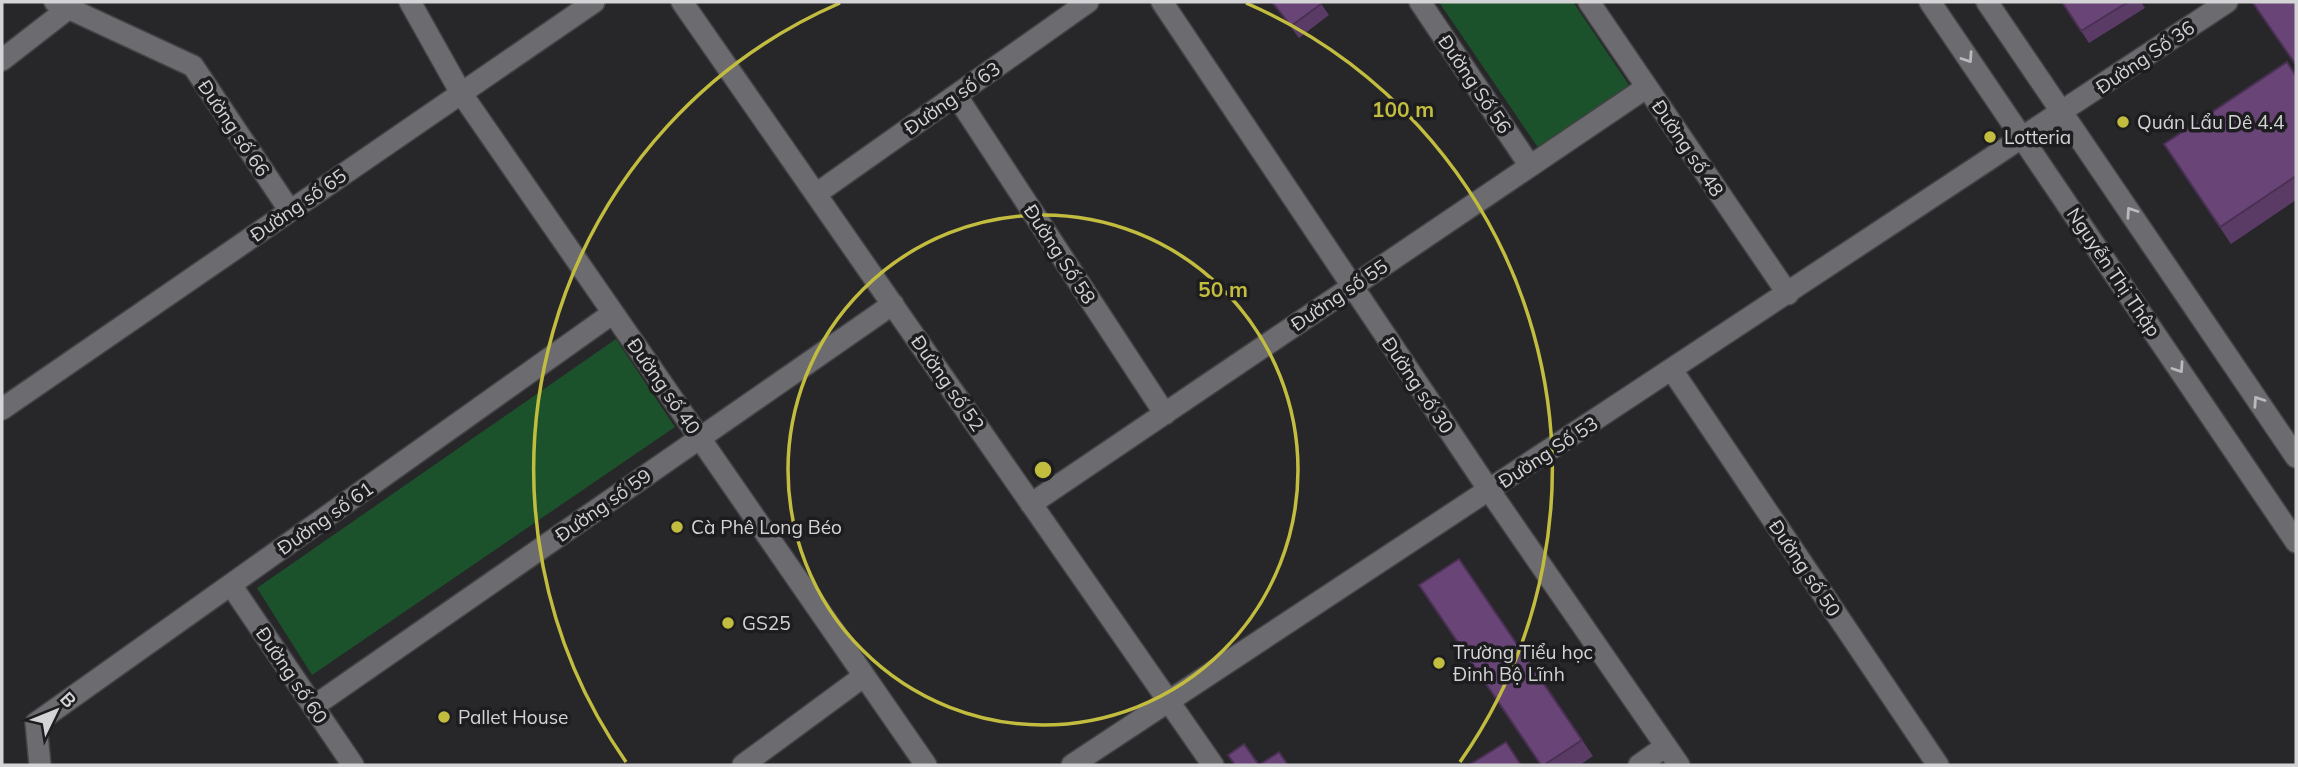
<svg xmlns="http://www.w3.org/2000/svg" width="2298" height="767" font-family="Mulish,sans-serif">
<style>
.green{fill:#1c522b}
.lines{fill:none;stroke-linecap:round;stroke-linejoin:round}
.street-casing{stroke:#434245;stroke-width:24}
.secondary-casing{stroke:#434245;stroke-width:24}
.street{stroke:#6c6b6f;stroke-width:21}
.secondary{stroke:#6c6b6f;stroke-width:21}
.wall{fill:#5a3b66}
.building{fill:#694577;stroke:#4a3053;stroke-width:2}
.oneway{stroke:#bab9bc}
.ring{fill:none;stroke:#c2bd3f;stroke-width:3.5}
.poi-dot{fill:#c2bd3f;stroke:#1d1d20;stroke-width:2.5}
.labels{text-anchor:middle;stroke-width:7;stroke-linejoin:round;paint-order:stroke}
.street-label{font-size:19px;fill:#d4d3d5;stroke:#1d1d20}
.poi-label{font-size:19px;fill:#d4d3d5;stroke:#1d1d20;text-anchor:start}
.centre{fill:#c2bd3f;stroke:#1d1d20;stroke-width:3.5}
.ring-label{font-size:21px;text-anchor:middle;font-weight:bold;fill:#c2bd3f;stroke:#1d1d20;stroke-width:7;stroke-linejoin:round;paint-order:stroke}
</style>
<rect width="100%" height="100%" fill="#272629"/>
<path class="green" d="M1439,2H1573L1631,88L1541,152Z
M616,339L675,427L312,675L257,588Z"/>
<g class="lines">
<g class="street-casing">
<path id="street" d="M55,2L193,66L290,211
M410,2L461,93L926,765
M682,2L1213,765
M1162,2L1489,490L1679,765
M1420,2L1530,166
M1589,2L1788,294
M2,60L69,8L72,2
M956,95L1165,414
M816,194L1088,2
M1672,370L1938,765
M2,409L594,2
M1031,504L1647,87
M231,585L353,765
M314,706L893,304
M40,765L36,723L613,313
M743,765L864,676
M1072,765L2227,2
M1639,765L1666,746"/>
</g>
<g class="secondary-casing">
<path id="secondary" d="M1930,2L2296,542
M1987,2L2296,457"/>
</g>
<use href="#street" class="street"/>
<use href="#secondary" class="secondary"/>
</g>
<path class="wall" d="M1272,2H1320L1329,15L1299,38Z
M2062,2H2141L2145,8L2089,43Z
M2296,76V200L2231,244L2164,144Z
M1459,559L1593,756L1580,765H1541Z"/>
<path class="building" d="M1272,2H1320L1321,4L1291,26Z
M2062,2H2128L2081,31Z
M2256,2H2296V65L2253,3Z
M2287,62L2296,76V176L2220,227L2164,144Z
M1459,559L1582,740L1544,765H1541L1419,585Z
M1506,742L1521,765H1469Z
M1244,744L1259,765L1279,752L1288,765H1235L1228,755Z"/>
<defs><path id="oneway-chevron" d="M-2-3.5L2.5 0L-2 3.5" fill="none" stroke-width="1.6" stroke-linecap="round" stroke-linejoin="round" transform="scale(1.75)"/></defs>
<g class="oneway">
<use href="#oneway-chevron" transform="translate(1968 58) rotate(56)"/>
<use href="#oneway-chevron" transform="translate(2131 212) rotate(-124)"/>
<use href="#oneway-chevron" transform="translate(2179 368) rotate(56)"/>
<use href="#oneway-chevron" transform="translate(2258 401) rotate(-124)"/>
</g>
<g class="ring">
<circle cx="1043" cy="470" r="255"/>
<path d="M626 762A509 509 0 0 1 840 3M1246 3A509 509 0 0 1 1460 762"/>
</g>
<g class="poi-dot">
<circle cx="2123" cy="122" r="7"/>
<circle cx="1990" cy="137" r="7"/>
<circle cx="677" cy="527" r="7"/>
<circle cx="728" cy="623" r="7"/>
<circle cx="1439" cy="663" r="7"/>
<circle cx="444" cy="717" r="7"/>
</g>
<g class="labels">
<g class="street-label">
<text transform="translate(2145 57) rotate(-34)" y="7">Đường Số 36</text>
<text transform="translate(1475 84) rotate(56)" y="7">Đường Số 56</text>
<text transform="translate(952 98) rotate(-35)" y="7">Đường số 63</text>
<text transform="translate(234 128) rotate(56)" y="7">Đường số 66</text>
<text transform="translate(1688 148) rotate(56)" y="7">Đường số 48</text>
<text transform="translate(298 205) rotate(-35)" y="7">Đường số 65</text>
<text transform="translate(1060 254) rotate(57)" y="7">Đường Số 58</text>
<text transform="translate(2114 272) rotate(56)" y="7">Nguyễn Thị Thập</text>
<text transform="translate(1339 295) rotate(-34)" y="7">Đường số 55</text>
<text transform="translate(948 383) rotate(55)" y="7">Đường số 52</text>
<text transform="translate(1418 385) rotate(56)" y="7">Đường số 30</text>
<text transform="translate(664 386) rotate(55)" y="7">Đường số 40</text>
<text transform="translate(1548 452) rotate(-33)" y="7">Đường Số 53</text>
<text transform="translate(603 505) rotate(-35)" y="7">Đường số 59</text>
<text transform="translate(325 518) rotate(-35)" y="7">Đường số 61</text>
<text transform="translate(1805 568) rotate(56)" y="7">Đường số 50</text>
<text transform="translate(292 675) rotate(56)" y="7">Đường số 60</text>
</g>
<g class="poi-label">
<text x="2137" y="129">Quán Lẩu Dê 4.4</text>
<text x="2004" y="144">Lotteria</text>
<text x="691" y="534">Cà Phê Long Béo</text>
<text x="742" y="630">GS25</text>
<text x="1453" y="659">Trường Tiểu học<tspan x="1453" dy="22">Đinh Bộ Lĩnh</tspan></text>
<text x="458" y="724">Pallet House</text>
</g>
</g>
<circle cx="1043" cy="470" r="10" class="centre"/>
<g class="ring-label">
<text x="1403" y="117">100 m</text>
<text x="1223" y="297">50 m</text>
</g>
<rect width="2298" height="767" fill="none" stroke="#d4d3d5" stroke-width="7"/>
<g transform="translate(56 711) rotate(47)" stroke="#1d1d20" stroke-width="5" paint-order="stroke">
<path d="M0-5L12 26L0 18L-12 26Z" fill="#d4d3d5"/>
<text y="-10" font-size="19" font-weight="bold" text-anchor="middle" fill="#d4d3d5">B</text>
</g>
</svg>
